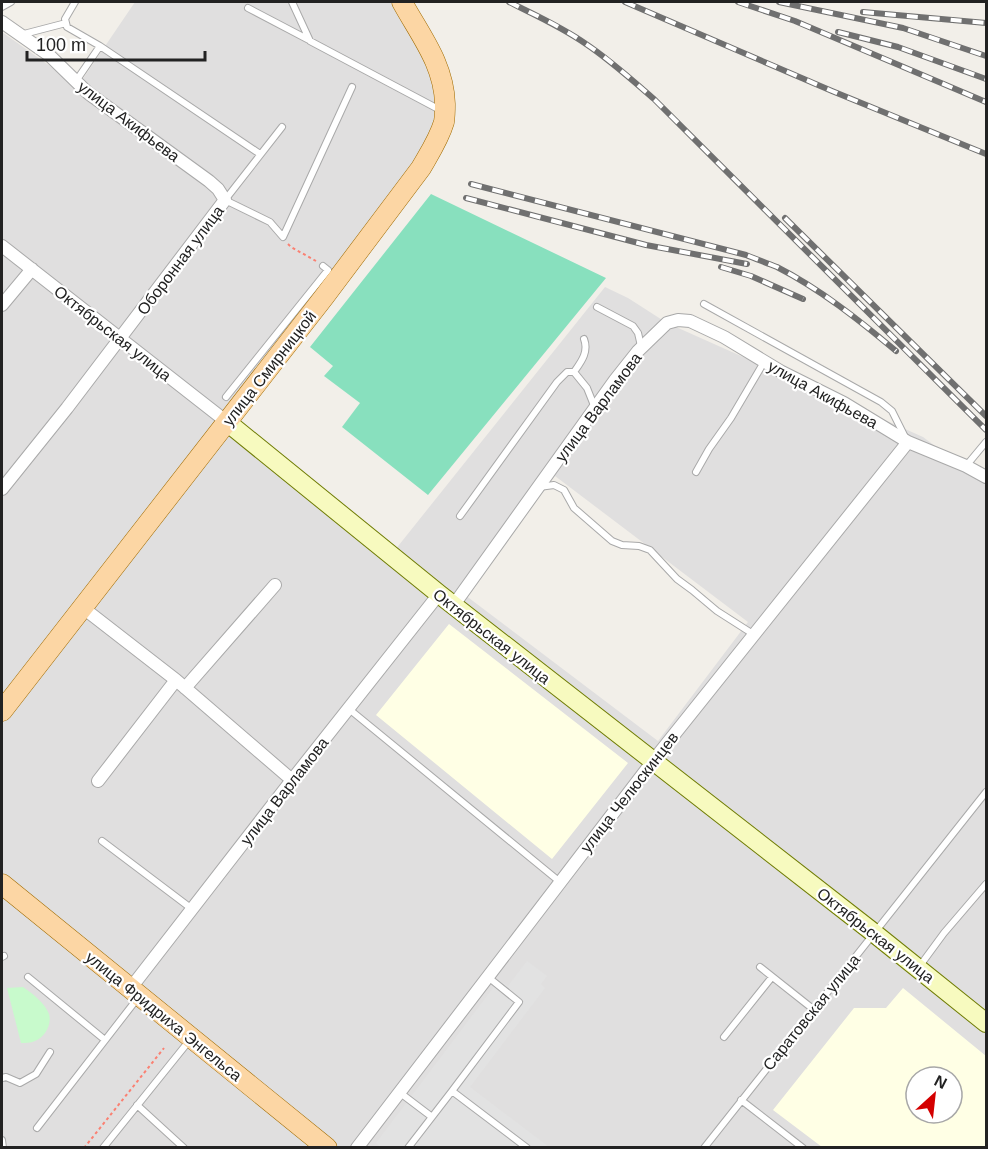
<svg xmlns="http://www.w3.org/2000/svg" width="988" height="1149" font-family="Helvetica,sans-serif">
<style>
.residential{fill:#e0dfdf;fill-rule:evenodd}
.education{fill:#ffffe5;fill-rule:evenodd}
.park{fill:#c8facc}
.pitch{fill:#88e0be}
.parking{fill:#e2e2e2}
.lines{fill:none;stroke-linecap:round;stroke-linejoin:round}
.service-casing{stroke:#a9a9a9;stroke-width:8}
.minor-casing{stroke:#a9a9a9;stroke-width:14}
.secondary-casing{stroke:#707d05;stroke-width:20}
.primary-casing{stroke:#a06b00;stroke-width:21}
.path{stroke:#fa8072;stroke-width:2;stroke-dasharray:3 3;stroke-linecap:butt}
.service{stroke:#fff;stroke-width:6}
.minor{stroke:#fff;stroke-width:12}
.secondary{stroke:#f7fabf;stroke-width:18}
.primary{stroke:#fcd6a4;stroke-width:20}
.rail-casing{stroke:#707070;stroke-width:6}
.rail{stroke:#fff;stroke-width:4;stroke-dasharray:11;stroke-linecap:butt}
.labels{text-anchor:middle;stroke-width:4.5;stroke-linejoin:round;paint-order:stroke}
.street-label{font-size:16px;fill:#222;stroke:#fff}
</style>
<rect width="100%" height="100%" fill="#f2efe9"/>
<path class="residential" d="M135,2H399L430,52L442,111L428,147L223,422L391,555L605,287L628,298L667,323L923,437L986,484V1147H2V32L78,86ZM555,476L748,622L658,741L465,595ZM916,1077H952V1113H916Z"/>
<path class="education" d="M449,624L628,763L552,859L376,715Z
M903,988L986,1056V1147H822L773,1110L854,1008H886ZM916,1077H952V1113H916Z"/>
<path class="park" d="M23,987C32,993 45,1003 49,1014C52,1025 45,1037 35,1041C31,1043 25,1043 21,1043L7,988Z"/>
<path class="pitch" d="M431,194L606,278L428,495L342,427L360,403L324,376L333,366L310,347Z"/>
<path class="parking" d="M527,961L547,976L541,984L545,988L470,1087L549,1147L381,1148L376,1143L499,980L508,986Z"/>
<g class="lines">
<g class="service-casing">
<path id="service" d="M75,2L65,19L67,27L100,46
M292,2L310,41L442,111
M2,7L11,2
M248,8L309,40
M20,35L66,23
M76,81L100,46L260,154
M282,127L225,200L270,222L283,237L352,87
M704,304L881,402L892,411L905,437
M597,307L633,326L638,333L641,346
M574,372C581,362 589,352 584,339
M226,397L328,270L323,266
M966,466L986,442
M696,472L709,449L731,418L764,362
M539,487L554,485L564,490L574,508L612,541L622,545L639,546L650,550L677,579L692,590L717,611L753,634
M460,516L557,382L567,372H574L587,388L595,408
M349,709L560,882
M102,841L192,909
M2,957L4,956
M760,967L813,1009
M919,967L944,933L986,884
M28,977L105,1040
M724,1037L772,977
M2,1078L6,1077L20,1083L36,1074L50,1052
M452,1091L519,1002L488,977
M399,1092L432,1117
M741,1100L803,1148
M137,1105L184,1148
M37,1128L137,999
M2,1140L3,1148
M103,1148L189,1041
M408,1148L452,1091L527,1148
M704,1148L986,792"/>
</g>
<g class="minor-casing">
<path id="minor" d="M2,22L49,55L88,93L209,181L218,189L225,200L67,408L2,489
M2,246L227,422
M2,305L32,269
M453,606L615,380L638,351L667,323L678,320L690,321L724,337L780,371L844,403L908,442L966,466L986,477
M82,607L176,680L292,780
M185,688L275,585
M98,781L176,680
M130,989L292,780L439,594
M357,1148L653,761L908,442"/>
</g>
<g class="secondary-casing">
<path id="secondary" d="M227,422L439,594L874,933L986,1023"/>
</g>
<g class="primary-casing">
<path id="primary" d="M2,711L324,297L421,168C429,154 439,139 444,122C445,116 445,110 445,104C444,64 420,35 402,2
M2,884L327,1148"/>
</g>
<path class="path" d="M288,244L291,247L316,261
M84,1148L164,1048"/>
<use href="#service" class="service"/>
<use href="#minor" class="minor"/>
<use href="#secondary" class="secondary"/>
<use href="#primary" class="primary"/>
<g class="rail-casing">
<path id="rail" d="M509,2C535,15 562,27 586,44C610,60 632,80 654,99L986,430
M625,2L832,91L986,154
M738,2L795,21L986,102
M779,2L903,28L986,56
M863,12L986,23
M838,32L898,47L986,79
M471,184L746,255C756,259 767,263 777,267C820,289 859,320 896,351
M466,198L646,245L747,264
M785,218L986,416
M721,267L751,276L803,299"/>
</g>
<use href="#rail" class="rail"/>
</g>
<g class="labels">
<g class="street-label">
<text transform="translate(129 121) rotate(37)" y="6">улица Акифьева</text>
<text transform="translate(180 260) rotate(-53)" y="6">Оборонная улица</text>
<text transform="translate(113 333) rotate(38)" y="6">Октябрьская улица</text>
<text transform="translate(269 368) rotate(-52)" y="6">улица Смирницкой</text>
<text transform="translate(823 394) rotate(29)" y="6">улица Акифьева</text>
<text transform="translate(598 407) rotate(-53)" y="6">улица Варламова</text>
<text transform="translate(492 636) rotate(38)" y="6">Октябрьская улица</text>
<text transform="translate(284 791) rotate(-52)" y="6">улица Варламова</text>
<text transform="translate(629 792) rotate(-52)" y="6">улица Челюскинцев</text>
<text transform="translate(876 935) rotate(38)" y="6">Октябрьская улица</text>
<text transform="translate(811 1012) rotate(-51)" y="6">Саратовская улица</text>
<text transform="translate(164 1016) rotate(39)" y="6">улица Фридриха Энгельса</text>
</g>
</g>
<rect width="988" height="1149" fill="none" stroke="#222222" stroke-width="6"/>
<g transform="translate(934 1095) rotate(27)"><circle r="28" fill="#ffffff" stroke="#a7a7a7" stroke-width="1.5"/>
<path d="M0-4.5L10 22L0 15L-10 22Z" fill="#d40000"/>
<text y="-9" font-size="16" font-weight="bold" text-anchor="middle" fill="#222222">N</text>
</g>
<path d="M27 51v9h178v-9" fill="none" stroke="#222222" stroke-width="3"/>
<text x="36" y="51" font-size="18" fill="#222222" stroke="#ffffff" stroke-width="4.5" paint-order="stroke">100 m</text>
</svg>
